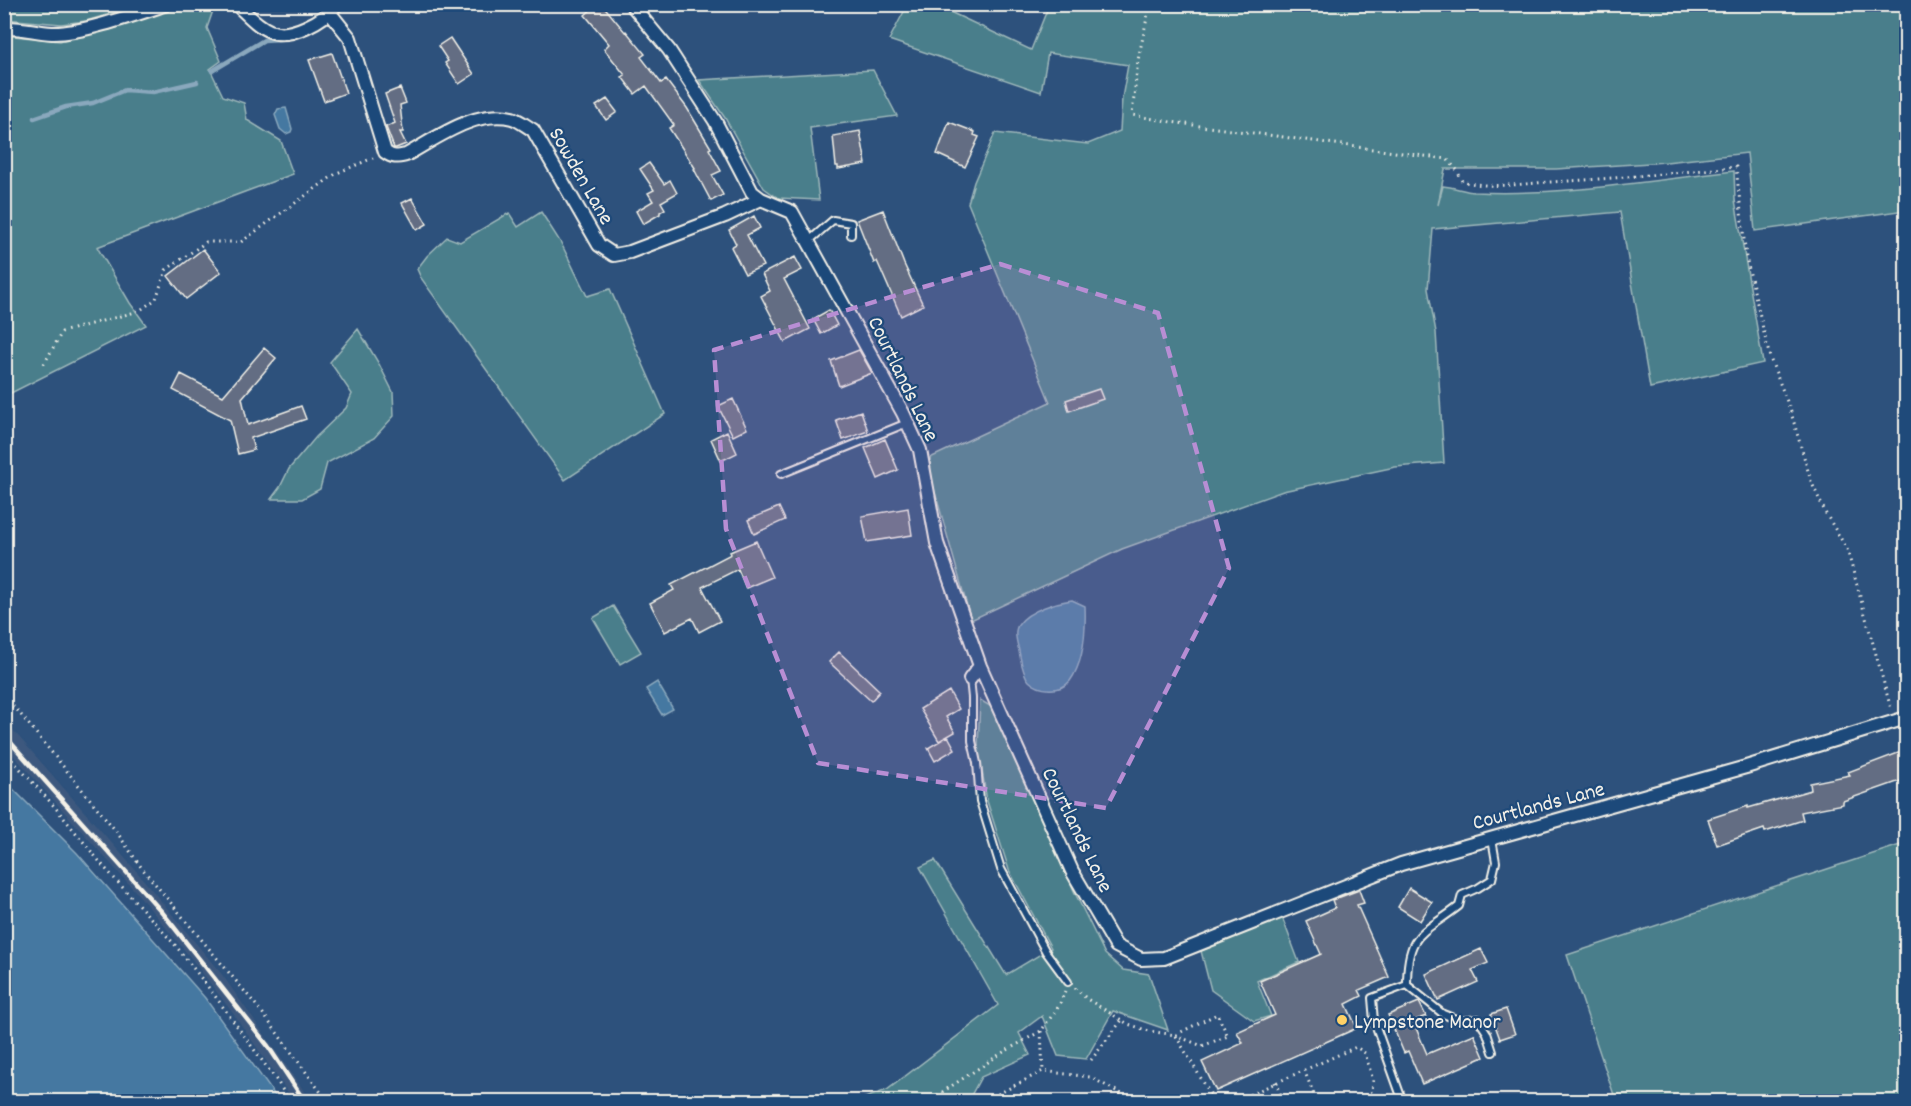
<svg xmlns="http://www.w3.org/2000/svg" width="1911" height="1106" font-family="Dekko,sans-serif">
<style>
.built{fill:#3d597e}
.green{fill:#497e8b;stroke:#9eb8ba;stroke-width:1.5}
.water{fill:#4478a1;stroke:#8aa8bd;stroke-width:1.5}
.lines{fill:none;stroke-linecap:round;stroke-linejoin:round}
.stream{stroke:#8aa8bd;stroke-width:4.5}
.building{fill:#636d83;stroke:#f4f1e8;stroke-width:1.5}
.service-casing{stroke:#f4f1e8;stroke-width:10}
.minor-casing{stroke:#f4f1e8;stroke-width:16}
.path{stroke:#f4f1e8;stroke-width:3;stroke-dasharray:1.5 4.5;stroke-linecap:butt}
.service{stroke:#1f4a7a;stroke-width:6}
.minor{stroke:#1f4a7a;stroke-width:12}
.rail{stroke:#f4f1e8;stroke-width:4.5}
.marked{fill:#b88ed4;fill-opacity:0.2;stroke:#b88ed4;stroke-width:4.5;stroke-dasharray:12 8;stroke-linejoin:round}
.poi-dot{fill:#ffd166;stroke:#1f4a7a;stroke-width:2}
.labels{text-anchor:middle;stroke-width:4.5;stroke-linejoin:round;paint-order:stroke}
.street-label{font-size:22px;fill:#f4f1e8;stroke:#1f4a7a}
.poi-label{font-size:22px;fill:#f4f1e8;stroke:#1f4a7a;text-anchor:start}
</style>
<rect width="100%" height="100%" fill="#2d517c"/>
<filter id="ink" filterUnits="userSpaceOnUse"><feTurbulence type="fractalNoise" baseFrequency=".0167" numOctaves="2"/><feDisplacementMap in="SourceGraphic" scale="12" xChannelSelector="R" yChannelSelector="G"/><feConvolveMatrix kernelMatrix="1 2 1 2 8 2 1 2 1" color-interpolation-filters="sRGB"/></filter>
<g filter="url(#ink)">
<path class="built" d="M5,721L137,872L223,976L311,1101H294L235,1016L191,958L137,893L5,746Z"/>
<path class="green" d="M5,4H140V5L86,21L61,24L5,19Z
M908,4L950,5L948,11L1031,50L1049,5H1906V210L1755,231L1747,153L1666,162L1556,169H1445L1438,205L1443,186C1454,187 1464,191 1474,192C1561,196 1648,181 1734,171L1735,200L1763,363L1650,388L1620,212L1433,229L1428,289L1436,332L1444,463L1395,467L1283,491L1122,549L971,620L931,478L930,458L1050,402L968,203L974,182L995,133L1088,144L1120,131L1122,98L1128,65L1048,53L1041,92L889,40Z
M179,5H215L207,28L221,61L210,69L223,96L244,103L247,120L281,141L293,174L97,247L130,303L146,325L5,396V35L60,41Z
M873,70L897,116L810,128L819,200L778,198L764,188L725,118L699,80Z
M541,212L561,243L587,296L610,289L665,414L565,480L421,278L417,269L427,256L447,237L460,242L509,213L518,227Z
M358,329L379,364L393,392L394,416L374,438L327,463L320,489L302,499H271L280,487L289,469L316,437L346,408L352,394L330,362Z
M613,606L641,652L620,664L593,618Z
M980,700L995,709L1019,757L1074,891L1105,954L1123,970L1149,974L1168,1030L1113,1011L1086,1059L1058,1056L1042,1016L1019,1033L1030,1055L981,1077L968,1101L854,1102L887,1090L998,1005L920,867L935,860L1006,975L1051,948L1009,870L987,801L978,746Z
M1906,843V1101H1616L1567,955Z
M1282,917L1299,962L1257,981L1271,1016L1254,1021L1211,990L1201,951Z"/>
<path class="water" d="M286,108L292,129L291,132L286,134L280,129L275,115L278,109Z
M1072,600L1085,606C1086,630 1085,660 1070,681C1060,693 1039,691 1029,681C1022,673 1021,660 1019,651C1017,642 1013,631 1019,624C1029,610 1057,602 1072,600Z
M657,682L673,709L662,715L646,689Z
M5,781L77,853L205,998L279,1101H5Z"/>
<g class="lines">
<path class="stream" d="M212,71L264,40L280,39
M34,118L66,107L93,103L125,90L153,92L197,82"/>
</g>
<path class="building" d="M597,4H602L625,32L626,31L645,54L641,57L661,83L666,80L687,108L711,148L709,149L721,171L712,175L723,195L711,201L694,169L695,168L669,128L674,125L646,86L635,94L622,77L625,75L604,49L609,44L585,15Z
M450,38L474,74L459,84L445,63L448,61L438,46Z
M332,53L346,93L324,101L309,60Z
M400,88L406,103L400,105L403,132H400L406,144L396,148H394L386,127L395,123L385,94Z
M607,99L617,112L606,120L596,106Z
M949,122L975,132L974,135L979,137L965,167L937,154Z
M860,131L866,164L838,169V166H836L833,136Z
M649,163L664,184L670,180L677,193L661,202L665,209L660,212V214L643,224L636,211L653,201L648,193L654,190L640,169Z
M412,198L427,224L417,230L402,203Z
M883,210L904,264L923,305L901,316L877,261L874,263L857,220Z
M754,216L760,228L747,235L763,266L745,274L731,247L736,244L729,230Z
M203,249L221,272L186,299L168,276Z
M795,257L802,270L784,279L810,329L785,342L761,296L770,291L762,274Z
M829,310L837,325L821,334L813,319Z
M264,348L276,358L242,398L248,425L301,406L306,419L251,438L254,450L238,454L230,420L173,390L181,374L223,396Z
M859,350L872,373L839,386L831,361Z
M1099,389L1103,399L1069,411L1066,400Z
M733,399L747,429L733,436L718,406Z
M861,411L868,431L843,440L836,420Z
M727,431L737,453L721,461L711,439Z
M885,439L898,470L878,479L865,448Z
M779,507L785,520L754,534L748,520Z
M908,508L912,535L867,542L862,516Z
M756,541L772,577L746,588L738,569L702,587L720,621L699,632L692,618L665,632L650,603L674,590L671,585L731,554L730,552Z
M839,652L880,691L871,701L829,662Z
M949,691L959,709L946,717L955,732L939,741L920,709Z
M948,736L955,749L935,761L928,748Z
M1906,750V779L1843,801V804L1801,812L1803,820L1765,832L1764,829L1717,845L1708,819L1748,806V808L1811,790L1810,783L1850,775L1848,772Z
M1409,888L1432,902L1420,921L1398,907Z
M1359,890L1364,903L1357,905L1389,977L1359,990L1362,996L1346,1004L1357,1028L1216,1091L1202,1062L1243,1043L1237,1032L1275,1015L1260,981L1321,954L1306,921L1335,908L1332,900Z
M1481,949L1488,963L1472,970L1478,982L1438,1000L1426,974Z
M1419,1002L1426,1016L1413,1021L1427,1054L1474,1034L1484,1057L1422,1084L1408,1051L1404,1053L1388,1015Z
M1506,1009L1515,1034L1500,1039L1491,1014Z"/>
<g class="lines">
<g class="service-casing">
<path id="service" d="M809,241L833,220L851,223V235
M781,474L907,423
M970,679L972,698V741L977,763L980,801L1001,869L1046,952L1068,982
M1492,839L1496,862L1492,879L1478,888L1462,895L1459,906C1422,935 1407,931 1407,985L1443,1014L1461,1021L1478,1019L1487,1033L1493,1052
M1403,1102L1374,1021L1372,998L1407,985"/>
</g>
<g class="minor-casing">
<path id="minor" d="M236,4C246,13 257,26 270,31C289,40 325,20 337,4
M631,4L669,50L715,121L752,192L761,199L792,212L903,413L920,450L937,543L980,666L1072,871L1116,946L1141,959L1164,958L1401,864L1746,767L1906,718
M330,13L350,38L385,152C393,158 397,157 406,155C437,138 475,109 512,118C519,120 526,126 533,130L599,245L614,255L630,252L725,216L761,199
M4,28C22,27 35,32 52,33C81,34 137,14 167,4
M970,679L980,666"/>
</g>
<path class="path" d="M1150,4L1138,60L1132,115L1171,122L1447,159L1457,170L1462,181C1489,189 1520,184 1549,182C1611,179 1673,173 1736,167L1746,257L1770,358L1790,409L1811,481L1826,514L1847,549L1891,709
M44,364L62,332L139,311L156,299L166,270L206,242H241L337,173L373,158
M4,698L17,710L116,831L141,867L261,1011L328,1102
M4,751L54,806L104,867L176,946L215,996L277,1081L290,1102
M1075,988L1087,999L1128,1024L1149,1031L1175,1035L1217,1014L1228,1036L1202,1046L1175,1035
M1041,1031L1043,1071
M1176,1036L1215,1102
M1091,1060L1122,1020
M1304,1070L1317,1102
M1275,1082L1284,1102
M927,1102L1002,1053L1041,1031L1059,1006L1065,991
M989,1102L998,1094L1043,1071L1090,1077L1137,1102
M1233,1102L1356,1047L1365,1053L1373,1080L1372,1092L1351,1102"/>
<use href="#service" class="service"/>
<use href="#minor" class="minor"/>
<path class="rail" d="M4,735L162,912L268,1046L305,1102"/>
</g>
</g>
<path class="marked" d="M1000,264L1158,313L1229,568L1106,808L818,763L726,529L714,350Z"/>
<circle class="poi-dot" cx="1342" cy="1020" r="6"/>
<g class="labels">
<g class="street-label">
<text transform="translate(583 175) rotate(60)" y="8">Sowden Lane</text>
<text transform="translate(905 378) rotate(64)" y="8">Courtlands Lane</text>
<text transform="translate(1538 804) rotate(-15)" y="8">Courtlands Lane</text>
<text transform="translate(1079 829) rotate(64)" y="8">Courtlands Lane</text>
</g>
<g class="poi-label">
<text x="1354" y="1028">Lympstone Manor</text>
</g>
</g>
<rect width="1911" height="1106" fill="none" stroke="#1f4a7a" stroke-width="24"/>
<rect x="12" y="12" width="1887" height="1082" fill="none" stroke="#f4f1e8" stroke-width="2" filter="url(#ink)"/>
</svg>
